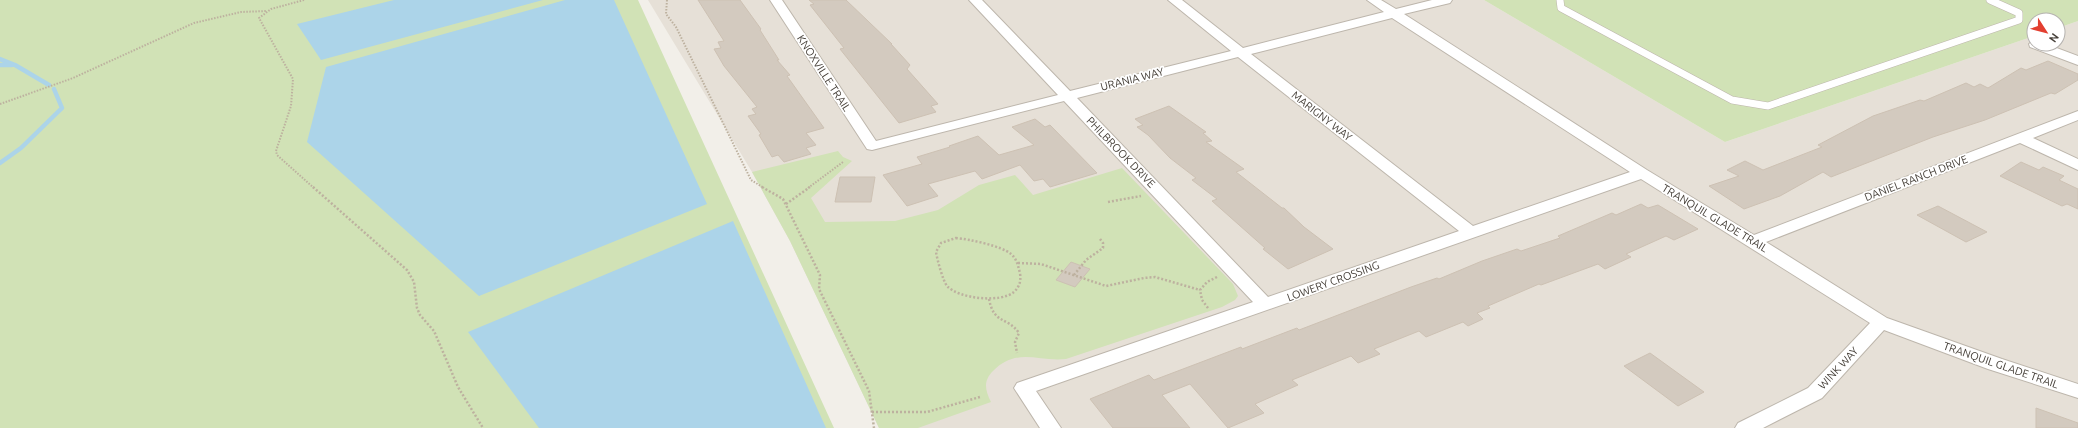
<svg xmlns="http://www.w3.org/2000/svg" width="2078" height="428" font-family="Ubuntu,sans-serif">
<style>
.residential{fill:#e6e0d7}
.green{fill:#d1e2b6}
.water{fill:#acd4e9}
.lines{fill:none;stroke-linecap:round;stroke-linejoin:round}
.stream{stroke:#acd4e9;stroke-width:4.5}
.building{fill:#d3cabf;stroke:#cdc1b3}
.service-casing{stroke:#bdb6ac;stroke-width:8}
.minor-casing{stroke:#bdb6ac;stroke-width:2}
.path-far1{stroke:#bdb19f;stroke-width:2;stroke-dasharray:1.5 1.5;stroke-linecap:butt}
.path{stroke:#bdb19f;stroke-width:2.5;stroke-dasharray:2 2;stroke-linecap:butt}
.service{stroke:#fff;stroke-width:7}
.minor{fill:#fff;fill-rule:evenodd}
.labels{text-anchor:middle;stroke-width:3.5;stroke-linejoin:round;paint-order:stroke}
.street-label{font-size:11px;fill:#453f38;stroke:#fff}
</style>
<rect width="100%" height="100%" fill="#f2efe9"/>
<path class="residential" d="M648,0H1484L1725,142L2034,36V44H2058V28L2078,21V428H879L790,241L752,172Z"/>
<path class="green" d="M0,0H638L834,428H0Z
M1484,0H2078V21L2058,28V20H2034V36L1725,142Z
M838,151L843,157L852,161L811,198L825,222L895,221L938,210L979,185L1015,175L1033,195L1122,168L1233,284L1238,296L1235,300L1222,307L1066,359C1037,362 1017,347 993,371C983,381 985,390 991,402L918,428H879L790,241L752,172Z"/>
<path class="water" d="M394,0H543L321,60L297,24Z
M565,0H614L707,204L479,296L307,142L326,67Z
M733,221L826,428H539L468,332Z"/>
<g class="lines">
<path class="stream" d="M0,59L15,65L49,85
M0,65H12
M0,163L21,148L62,108L54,89"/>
</g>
<path class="building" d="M698,0H740L761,29L760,30L779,60H777L790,75L787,76L824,128L806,133L816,145L806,148L811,154L784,162L778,155L772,157L759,135L761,134L748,116L756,114L752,109L757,107L724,66L714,49L721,48L718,42L724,41Z
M809,0H846L892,44H891L910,65L907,69L938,104L931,106L936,112L899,123L840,49L844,48L810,5L814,4Z
M2048,61L2078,74V80L2055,94L2051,93L1985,120L1933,137L1831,177L1823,172L1780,196L1744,209L1709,186L1739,176L1727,170L1745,161L1763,170L1822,147L1818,145L1873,116L1920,100L1924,101L1966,83L1974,87L1980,84L1988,88L2021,68L2026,70Z
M1169,106L1206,132L1203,133L1212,141L1206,142L1244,169L1236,172L1282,208H1284L1304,227L1333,249L1288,269L1263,249L1265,248L1212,201L1217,199L1192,180L1196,178L1170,158L1148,135L1137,127L1143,125L1135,119Z
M1035,119L1045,127L1050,125L1097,173L1050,187L1043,179L1034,181L1020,165L982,179L975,171L928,184L938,196L907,206L883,175L922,164L917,157L950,147L949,146L978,136L999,155L1034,145L1012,127Z
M2021,162L2039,170L2043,167L2064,176L2059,180L2078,189V209L2067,204L2062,206L2000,176Z
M840,177H875L871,202H835Z
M1641,204L1648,208L1658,205L1698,229L1674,240L1666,236L1626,254L1631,257L1605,269L1598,264L1541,285L1539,284L1488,306L1490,308L1477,313L1483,319L1468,326L1463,322L1426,337L1419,331L1374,349L1380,354L1358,363L1351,356L1292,380L1298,385L1255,404L1264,413L1228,428L1190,384L1162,395L1190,428H1113L1090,399L1149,375L1154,380L1241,347L1242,349L1297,328L1299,330L1411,287L1437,278L1439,279L1482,261L1517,249L1521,251L1560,238L1558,236L1612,213L1616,215Z
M1938,206L1987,232L1966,242L1917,215Z
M1071,262L1090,269L1075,287L1056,280Z
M1650,353L1704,392L1678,406L1624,366Z
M2036,408L2078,423V428H2036Z"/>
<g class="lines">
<g class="service-casing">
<path id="service" d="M1560,0L1561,8L1732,100L1768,106L2019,20V13L1990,0"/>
</g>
<g class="minor-casing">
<path id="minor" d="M770,0H782L876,141L1058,95L969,0H982L1070,91L1231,51L1168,0H1182L1243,48L1384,12L1367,0H1381L1396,9L1432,0H1452L1450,3L1404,14L1647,170L1754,235L2078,111V120L2033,138L2078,159V170L2020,143L1766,242L1887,318L2002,359L2078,384V398L1988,369L1884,330L1822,398L1763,428H1735L1738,423L1808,388L1870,323L1641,179L1036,391L1061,428H1040L1014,388L1017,383L1253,302L1064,101L872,150L867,149ZM1392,18L1630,172L1473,226L1251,54ZM1238,57L1459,231L1268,297L1077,98Z
M2034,40V44H2046L2078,56V65L2030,47L2029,44Z"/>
</g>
<path class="path-far1" d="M304,0L271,9L259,18L293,79L291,106L276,151L277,155L314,188
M667,0L666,14L676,27L751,180L764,188
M0,104L73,78L194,23L241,12L267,11
M808,188L843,162"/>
<path class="path" d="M313,187L407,270L414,282L417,308L420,315L434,331L458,387L483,428
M762,187L783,199L820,275L819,289L869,391L874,428
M1108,202L1141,196
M786,204L810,187
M956,238C968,239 1002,246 1011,254C1017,259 1018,266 1020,273C1021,281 1020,286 1014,292C1001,303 959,299 947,286C943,281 937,259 936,252L941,243Z
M1018,263L1041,264L1106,286L1144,278L1155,277L1200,290
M1074,275L1086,260L1103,248V243L1100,239
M989,299C994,325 1007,316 1019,333L1015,342L1017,353
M1208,308L1202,300L1200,290L1207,282L1217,277
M872,412H927L980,397"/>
<use href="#service" class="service"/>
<use href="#minor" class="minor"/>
</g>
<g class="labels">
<g class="street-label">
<text transform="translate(824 73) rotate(57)" y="4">KNOXVILLE TRAIL</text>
<text transform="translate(1132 79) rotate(-14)" y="4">URANIA WAY</text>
<text transform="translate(1322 116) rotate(38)" y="4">MARIGNY WAY</text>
<text transform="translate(1121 152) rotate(46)" y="4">PHILBROOK DRIVE</text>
<text transform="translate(1916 178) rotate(-21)" y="4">DANIEL RANCH DRIVE</text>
<text transform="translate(1715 218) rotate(31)" y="4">TRANQUIL GLADE TRAIL</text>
<text transform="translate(1333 281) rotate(-20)" y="4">LOWERY CROSSING</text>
<text transform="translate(2001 365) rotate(19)" y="4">TRANQUIL GLADE TRAIL</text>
<text transform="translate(1838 368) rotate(-47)" y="4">WINK WAY</text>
</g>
</g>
<g transform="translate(2046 32) rotate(126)"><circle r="19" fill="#ffffff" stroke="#b5b2af"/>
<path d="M0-3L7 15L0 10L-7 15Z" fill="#e33f30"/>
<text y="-6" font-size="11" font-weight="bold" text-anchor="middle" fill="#453f38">N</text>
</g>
</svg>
